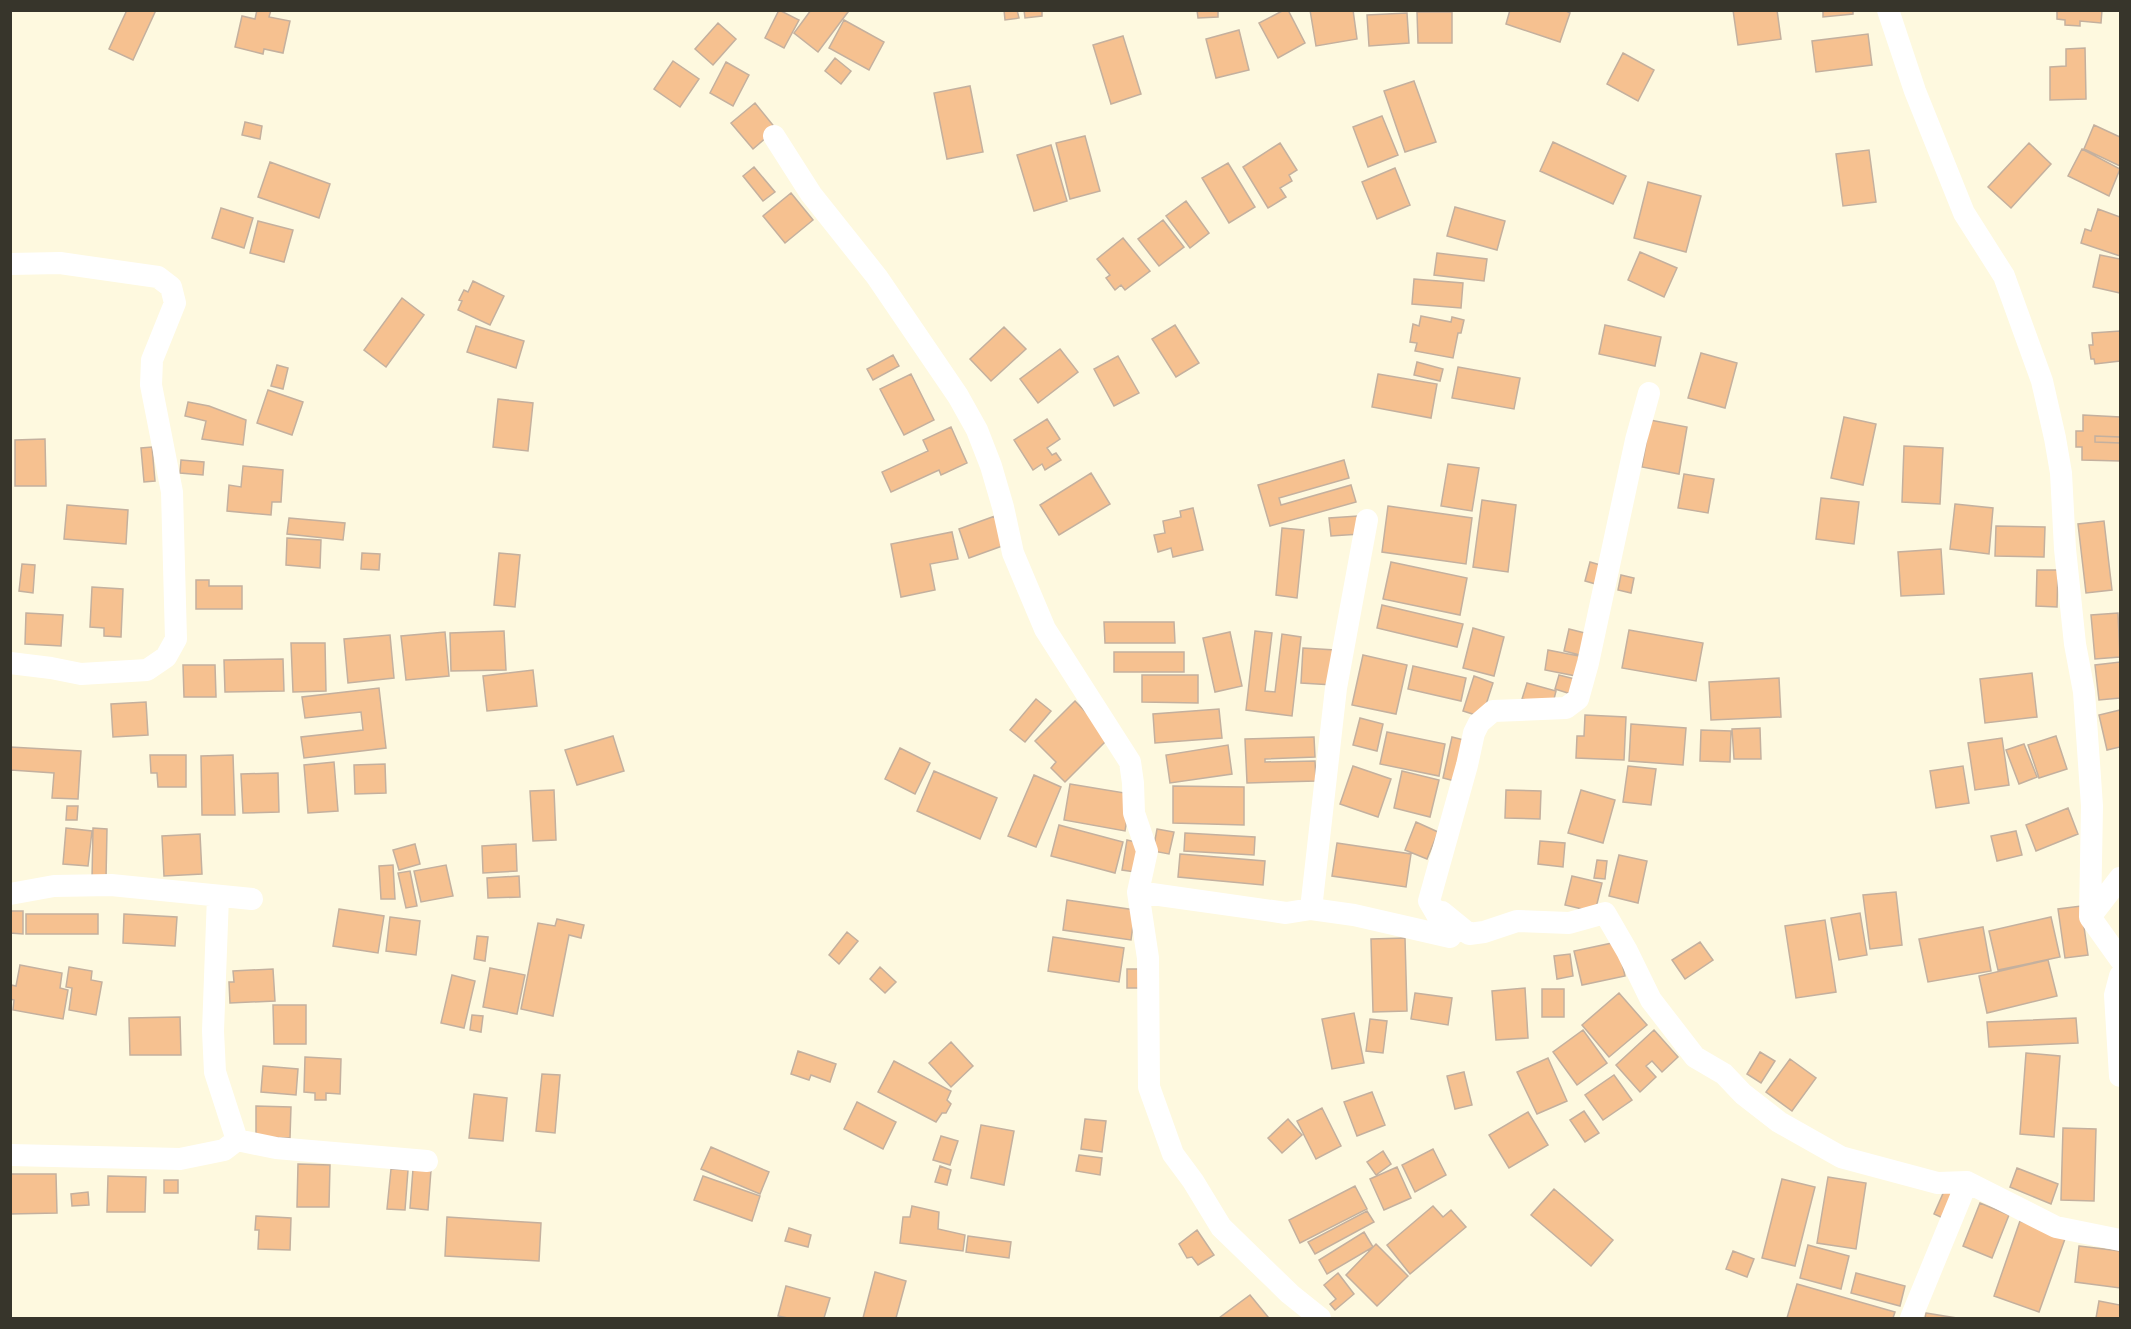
<svg xmlns="http://www.w3.org/2000/svg" width="2131" height="1329" font-family="'Roboto Serif',serif">
<style>
.building{fill:#f6c190;stroke:#c4b09e;stroke-width:1.5}
.lines{fill:none;stroke-linecap:round;stroke-linejoin:round}
.minor{stroke:#fff;stroke-width:22}
</style>
<rect width="100%" height="100%" fill="#fef9df"/>
<path class="building" d="M127,10H156L133,60L109,49Z
M257,10H271L269,17L290,21L283,53L264,49L263,54L235,47L242,16L255,19Z
M779,10L799,20L784,48L765,38Z
M811,10H846L848,12L818,52L794,33Z
M1004,10H1017L1019,18L1005,20Z
M1024,10H1042V16L1025,18Z
M1197,10H1218V17L1198,18Z
M1284,10H1288L1305,43L1278,58L1259,23Z
M1310,10H1353L1357,39L1316,46Z
M1510,10H1564L1570,13L1560,42L1506,24Z
M1733,10H1777L1781,39L1738,45Z
M1823,10H1853V14L1823,17Z
M2057,10H2102L2101,23L2080,21V26L2065,25V20L2057,19Z
M1417,12H1452V43H1418Z
M1407,13L1409,43L1369,46L1367,15Z
M844,20L884,42L869,70L829,48Z
M718,23L736,39L713,65L695,49Z
M1239,30L1249,70L1216,78L1206,39Z
M1868,34L1872,65L1816,72L1812,41Z
M1123,36L1141,94L1111,104L1093,45Z
M2085,48L2086,99L2050,100V67L2066,66V49Z
M1623,53L1654,70L1638,101L1607,84Z
M835,58L851,71L841,84L825,71Z
M673,61L699,79L680,107L654,89Z
M726,62L749,75L733,106L710,93Z
M1414,81L1436,142L1405,152L1384,91Z
M970,86L983,152L947,159L934,93Z
M755,103L776,129L753,149L731,123Z
M1382,116L1398,155L1368,167L1353,127Z
M245,122L262,126L260,139L242,135Z
M2094,125L2120,137V166L2084,149Z
M1085,136L1100,191L1070,199L1056,143Z
M1553,142L1626,176L1613,204L1540,171Z
M1280,143L1297,170L1289,175L1292,181L1280,188L1286,197L1268,208L1243,167Z
M2029,143L2051,164L2011,208L1988,187Z
M1051,145L1067,201L1034,211L1017,155Z
M2082,149L2120,169L2109,196L2068,176Z
M1869,150L1876,202L1843,206L1836,154Z
M270,162L330,184L319,218L258,197Z
M1228,163L1255,207L1229,223L1202,178Z
M754,167L775,192L763,201L743,176Z
M1395,168L1410,205L1377,219L1362,182Z
M1648,182L1701,196L1686,252L1634,238Z
M791,193L813,220L785,243L763,216Z
M1186,201L1209,233L1190,248L1166,216Z
M1455,207L1505,221L1497,250L1447,236Z
M221,208L253,218L244,248L212,238Z
M2098,209L2120,217V256L2081,243L2085,229L2091,231Z
M1163,220L1184,247L1159,266L1138,239Z
M258,221L293,230L284,262L250,253Z
M1123,238L1150,271L1125,290L1121,285L1115,290L1106,278L1110,275L1097,259Z
M1640,252L1677,268L1664,297L1628,280Z
M1437,253L1487,259L1484,281L1434,275Z
M2100,255L2120,259V293L2093,287Z
M1414,279L1463,283L1461,308L1412,304Z
M473,281L504,296L490,325L458,310L462,301L459,300L464,290L468,292Z
M402,298L424,315L386,367L364,350Z
M1421,316L1451,322L1452,317L1464,320L1461,333H1458L1453,358L1415,351L1417,343L1410,342L1413,324L1419,326Z
M1175,325L1199,363L1176,377L1152,339Z
M1605,325L1661,337L1655,366L1599,354Z
M476,326L524,341L516,368L467,352Z
M1004,327L1026,349L991,381L970,359Z
M2120,331V361L2095,364L2094,359H2091L2089,345H2093L2092,333Z
M1060,349L1078,372L1038,403L1020,379Z
M1701,353L1737,363L1725,408L1688,398Z
M893,355L899,366L873,380L867,369Z
M1118,356L1139,393L1114,406L1094,369Z
M1417,362L1443,369L1440,381L1414,375Z
M277,365L288,368L283,389L271,386Z
M1458,367L1520,378L1514,409L1452,398Z
M911,374L934,420L904,435L880,389Z
M1378,374L1437,384L1431,418L1372,407Z
M268,390L303,402L292,435L257,423Z
M498,399L533,403L528,451L493,447Z
M188,402L209,406L246,420L243,445L202,439L206,421L185,416Z
M2083,415L2120,417V437L2095,436V442L2120,443V461L2082,460V447H2076V431H2083Z
M1844,417L1876,424L1863,485L1831,478Z
M1047,419L1060,439L1047,448L1052,455L1056,453L1061,460L1045,470L1042,464L1033,470L1014,440Z
M1650,420L1687,427L1679,474L1642,467Z
M951,427L967,463L941,475L939,470L891,492L882,472L928,451L923,440Z
M2095,436L2120,437V443L2095,442Z
M45,439L46,486H15V440Z
M1904,446L1943,448L1940,504L1902,502Z
M152,447L155,481L144,482L141,448Z
M181,460L204,462L203,475L180,473Z
M1344,460L1349,478L1279,498L1281,505L1351,485L1356,502L1270,526L1258,485Z
M1448,464L1479,468L1472,511L1441,506Z
M243,466L283,470L281,502H272L271,515L227,511L229,485L241,487Z
M1091,473L1110,504L1059,535L1040,505Z
M1684,474L1714,479L1708,513L1678,508Z
M1821,498L1859,502L1854,544L1816,539Z
M1482,500L1516,505L1508,572L1473,567Z
M1955,504L1993,508L1989,554L1950,549Z
M67,505L128,510L126,544L64,539Z
M1388,506L1472,518L1466,564L1382,552Z
M1193,508L1203,550L1173,557L1171,548L1158,552L1154,535L1165,533L1163,521L1181,517L1180,511Z
M995,516L1005,545L969,558L959,529Z
M1358,516L1360,534L1331,536L1329,518Z
M289,518L345,523L343,540L287,534Z
M2104,521L2112,590L2086,593L2078,524Z
M1996,526L2045,527L2044,557L1995,556Z
M1282,528L1304,530L1297,598L1276,595Z
M952,532L958,559L930,564L935,590L901,597L891,544Z
M287,538L321,540L320,568L286,565Z
M1941,549L1944,594L1901,596L1898,552Z
M362,553L380,554L379,570L361,569Z
M499,553L520,555L515,607L494,605Z
M1391,562L1467,578L1460,615L1383,599Z
M1590,562L1604,566L1599,585L1585,581Z
M22,564L35,565L33,593L19,591Z
M2037,570H2058L2057,607L2036,606Z
M1621,575L1634,578L1631,593L1618,590Z
M196,580H209V586H242V609H196Z
M92,587L123,589L121,637L104,636V628L90,627Z
M1382,605L1463,624L1457,647L1377,628Z
M26,613L63,615L61,646L25,644Z
M2118,613L2120,657L2095,659L2091,615Z
M1104,622H1174L1175,643H1105Z
M1473,628L1504,637L1494,676L1463,668Z
M1569,629L1585,633L1580,655L1564,651Z
M1629,630L1703,643L1696,681L1622,668Z
M504,631L506,670L451,671L450,633Z
M1255,631L1272,633L1265,691L1275,692L1282,634L1301,637L1292,716L1246,710Z
M445,632L449,676L406,680L401,636Z
M1230,632L1242,686L1215,692L1203,638Z
M390,635L394,678L348,683L344,639Z
M291,643H325L326,691L293,692Z
M1303,648L1335,650L1333,685L1301,683Z
M1548,650L1579,656L1576,676L1545,670Z
M1114,652H1184V672H1114Z
M1363,655L1407,665L1396,714L1352,705Z
M283,659L284,691L225,692L224,660Z
M2120,662V698L2099,700L2095,665Z
M183,665H215L216,697H184Z
M1413,666L1466,678L1461,701L1408,689Z
M533,670L537,706L487,711L483,676Z
M2032,673L2037,717L1985,723L1980,679Z
M1142,675H1198V703L1142,702Z
M1559,675L1575,679L1571,694L1555,689Z
M1474,676L1493,683L1482,717L1463,711Z
M1779,678L1781,717L1711,720L1709,682Z
M1527,683L1556,691L1552,707L1522,699Z
M379,688L386,748L304,758L301,737L363,730L361,712L305,718L302,697Z
M1036,699L1051,711L1025,742L1010,730Z
M1075,701L1110,737L1065,782L1051,768L1056,762L1035,741Z
M146,702L148,735L113,737L111,704Z
M1219,709L1222,738L1155,743L1153,714Z
M2120,710V747L2107,750L2099,715Z
M1585,715L1626,717L1624,760L1576,758L1577,736H1584Z
M1360,718L1383,724L1377,751L1353,745Z
M1631,724L1686,728L1683,765L1629,761Z
M1760,728L1761,759H1734L1732,729Z
M1701,730L1731,731L1730,762L1700,761Z
M1387,732L1445,744L1439,776L1380,764Z
M613,736L624,771L577,785L565,750Z
M2056,736L2067,769L2039,778L2028,745Z
M1314,737L1315,757L1265,759V762L1315,761L1316,781L1247,783L1245,739Z
M1452,737L1464,740L1455,781L1443,778Z
M2002,738L2009,785L1975,790L1968,743Z
M2024,744L2037,777L2019,784L2006,750Z
M1228,745L1232,774L1170,783L1166,755Z
M10,747L81,751L78,799L52,798L54,773L11,770L10,776Z
M900,748L930,763L915,794L885,779Z
M150,755H186V787H158L157,773H151Z
M233,755L235,815H202L201,756Z
M334,762L338,811L308,813L304,765Z
M385,764L386,793L355,794L354,765Z
M1353,766L1391,779L1378,817L1340,804Z
M1628,766L1656,769L1651,805L1623,802Z
M1963,766L1969,803L1936,808L1930,771Z
M934,771L997,798L980,839L917,811Z
M1402,771L1439,780L1430,817L1394,808Z
M278,773L279,812L243,813L241,774Z
M1034,775L1061,787L1036,847L1008,836Z
M1070,784L1131,794L1125,831L1064,820Z
M1173,786L1244,787V825L1173,823Z
M554,790L556,840L533,841L530,791Z
M1506,790L1541,791L1540,819L1505,818Z
M1581,790L1615,800L1603,843L1568,833Z
M67,806H78L77,820H66Z
M2068,808L2078,834L2036,851L2026,825Z
M1416,822L1438,832L1427,859L1405,850Z
M1059,825L1123,842L1115,873L1051,856Z
M66,828L92,831L88,866L63,864Z
M93,828L107,829L106,879H92Z
M1157,829L1174,832L1169,854L1153,851Z
M2016,831L2022,855L1997,861L1991,836Z
M1185,833L1255,837L1254,855L1184,851Z
M200,834L202,874L164,876L162,836Z
M1127,840L1140,843L1135,872L1122,870Z
M1540,841L1565,843L1563,867L1538,864Z
M1337,843L1411,854L1406,887L1332,876Z
M415,844L420,864L399,870L393,850Z
M516,844L517,871L483,873L482,846Z
M1180,854L1265,861L1263,885L1178,877Z
M1619,855L1647,861L1638,903L1609,896Z
M1597,860L1607,861L1605,879L1594,878Z
M393,865L395,899H381L379,866Z
M446,865L453,896L421,902L414,871Z
M410,871L417,906L406,908L398,873Z
M519,876L520,897L488,898L487,878Z
M1572,876L1602,883L1595,912L1565,905Z
M1896,892L1902,945L1870,949L1863,895Z
M1067,900L1135,910L1131,940L1063,930Z
M2081,906L2088,955L2065,958L2058,909Z
M339,909L384,916L378,953L333,946Z
M10,911H23V934L10,933Z
M1860,913L1867,955L1839,960L1831,918Z
M26,914H98V934H26Z
M124,914L177,917L175,946L123,943Z
M390,917L420,921L416,955L386,951Z
M2051,917L2060,957L1998,970L1989,931Z
M557,919L584,925L581,938L569,935L553,1016L521,1009L538,923L555,926Z
M1825,920L1836,992L1796,998L1785,926Z
M1983,927L1991,971L1928,982L1919,939Z
M847,932L858,941L839,964L829,955Z
M477,936L488,937L485,961L474,959Z
M1053,937L1124,948L1119,982L1048,971Z
M1405,938L1407,1011L1373,1012L1371,939Z
M1617,942L1625,976L1582,985L1574,951Z
M1700,942L1713,960L1685,979L1672,960Z
M1570,954L1573,976L1557,979L1554,956Z
M2048,960L2057,996L1987,1013L1979,976Z
M20,965L62,973L60,988L68,990L63,1019L13,1010L14,1000L10,999L11,985L16,986Z
M69,967L92,971L91,980L102,982L96,1015L69,1010L72,988L66,987Z
M880,967L896,982L885,993L870,979Z
M490,968L525,975L517,1014L483,1007Z
M273,969L275,1001L230,1003L229,982H234L233,971Z
M1127,969H1139V988H1127Z
M452,975L475,981L464,1028L441,1023Z
M1525,988L1528,1038L1496,1040L1492,991Z
M1542,989H1564V1017H1542Z
M1415,993L1452,998L1448,1025L1411,1019Z
M1619,993L1647,1025L1609,1057L1582,1025Z
M273,1005H306V1044H274Z
M1354,1013L1364,1063L1332,1069L1322,1019Z
M472,1015L483,1016L481,1032L470,1030Z
M180,1017L181,1055H130L129,1018Z
M2076,1018L2078,1043L1989,1047L1987,1022Z
M1370,1019L1387,1021L1383,1053L1366,1051Z
M1583,1030L1607,1063L1577,1085L1553,1052Z
M1654,1030L1678,1057L1662,1072L1652,1061L1646,1066L1656,1077L1640,1092L1616,1065Z
M951,1042L973,1066L951,1087L929,1063Z
M798,1051L836,1064L830,1082L811,1075L809,1080L791,1074Z
M1760,1052L1775,1061L1761,1083L1747,1074Z
M2026,1053L2060,1056L2054,1137L2020,1134Z
M305,1057L341,1059L340,1094L326,1093V1100H315V1093L304,1092Z
M1548,1058L1567,1101L1537,1114L1517,1072Z
M1790,1059L1816,1078L1792,1111L1766,1092Z
M894,1061L951,1091L947,1100L951,1104L946,1113H942L936,1122L878,1092Z
M263,1066L298,1069L296,1095L261,1092Z
M1464,1072L1472,1105L1455,1109L1447,1076Z
M542,1074L560,1075L555,1133L536,1131Z
M1614,1075L1632,1100L1603,1120L1585,1095Z
M1372,1092L1385,1125L1357,1136L1344,1102Z
M474,1094L507,1098L503,1141L469,1138Z
M857,1102L896,1122L883,1149L844,1129Z
M256,1106L291,1107L290,1138L256,1137Z
M1322,1108L1341,1146L1316,1159L1297,1121Z
M1584,1111L1599,1133L1585,1142L1570,1120Z
M1528,1112L1548,1145L1509,1168L1489,1135Z
M1085,1119L1106,1121L1102,1152L1081,1149Z
M1288,1119L1302,1135L1282,1153L1268,1138Z
M981,1125L1014,1131L1004,1185L971,1178Z
M2063,1128L2096,1129L2094,1201L2061,1200Z
M941,1136L958,1141L950,1165L933,1160Z
M711,1147L769,1172L760,1194L701,1169Z
M1433,1149L1446,1175L1415,1192L1402,1165Z
M1383,1151L1391,1164L1376,1175L1367,1162Z
M1079,1155L1102,1158L1100,1175L1076,1171Z
M298,1164L330,1165L329,1207H297Z
M940,1166L951,1170L947,1185L935,1182Z
M1397,1167L1411,1198L1384,1210L1370,1179Z
M2017,1168L2058,1184L2051,1204L2010,1187Z
M391,1169L408,1170L405,1210L387,1209Z
M413,1169L431,1170L428,1210L410,1208Z
M10,1174H56L57,1213L10,1214Z
M108,1176L146,1177L145,1212H107Z
M703,1176L760,1196L752,1221L694,1200Z
M1828,1177L1866,1183L1856,1249L1817,1243Z
M1782,1179L1815,1187L1795,1266L1762,1258Z
M164,1180H178V1193H164Z
M1355,1186L1367,1209L1300,1243L1289,1220Z
M1554,1189L1613,1240L1591,1266L1531,1215Z
M1945,1189L1958,1194L1947,1220L1934,1214Z
M88,1192L89,1205L72,1206L71,1194Z
M1980,1203L2009,1215L1992,1258L1963,1246Z
M912,1206L939,1212L938,1229L965,1235L963,1251L900,1243L903,1217H910Z
M1433,1206L1443,1217L1451,1210L1466,1227L1410,1274L1387,1245Z
M1367,1211L1374,1222L1315,1254L1308,1242Z
M256,1216L291,1218L290,1250L258,1249L259,1230H255Z
M447,1217L541,1223L539,1261L445,1256Z
M2020,1221L2066,1236L2039,1312L1994,1296Z
M789,1228L811,1235L808,1247L785,1241Z
M1197,1230L1214,1255L1198,1265L1192,1257L1187,1258L1179,1244Z
M1364,1232L1373,1247L1327,1274L1319,1260Z
M968,1236L1011,1242L1009,1258L966,1252Z
M1376,1244L1408,1276L1377,1306L1346,1275Z
M1808,1245L1849,1256L1841,1289L1800,1278Z
M2079,1246L2120,1251V1288L2075,1282Z
M1733,1251L1754,1259L1747,1277L1726,1269Z
M875,1272L906,1281L896,1318H863Z
M1338,1273L1354,1294L1335,1310L1330,1304L1336,1299L1324,1285Z
M1856,1273L1905,1286L1900,1306L1851,1293Z
M1797,1284L1895,1312L1893,1318H1787Z
M786,1286L830,1298L824,1318H788L778,1316Z
M1250,1295L1268,1317L1267,1318H1219Z
M2099,1301L2120,1305V1318H2096Z
M1926,1313L1957,1318H1925Z"/>
<g class="lines">
<path class="minor" d="M1888,10L1915,91L1964,213L2004,276L2042,381L2055,438L2061,473L2065,549L2075,644L2084,692L2092,806L2090,917
M774,136L811,194L877,277L958,396L977,430L991,466L1003,507L1013,553L1045,629L1130,762L1133,783L1134,813L1147,851L1138,892L1148,958L1149,1087L1173,1154L1193,1181L1221,1227L1290,1294L1320,1318
M10,264L60,263L158,277L171,287L175,303L152,360L151,385L172,492L176,639L166,657L147,670L81,674L51,668L10,663
M2120,878L2090,917L2120,959
M1138,892L1286,913L1311,909L1354,915L1450,937L1429,901L1467,765L1474,733L1479,723L1493,711L1566,708L1578,699L1588,663L1636,440L1649,393
M10,894L54,886L111,885L252,899
M218,896L213,1031L215,1072L237,1140
M1311,909L1336,688L1367,520
M1442,912L1469,934L1484,932L1517,921L1569,923L1605,913L1627,951L1651,1000L1695,1057L1724,1074L1743,1094L1779,1122L1841,1157L1938,1183L1967,1182L2056,1227L2120,1240
M2120,976L2115,995L2120,1076
M10,1155L180,1159L224,1150L237,1140L276,1148L427,1161
M1911,1318L1967,1182"/>
</g>
<rect width="2131" height="1329" fill="none" stroke="#37352b" stroke-width="24"/>
</svg>
